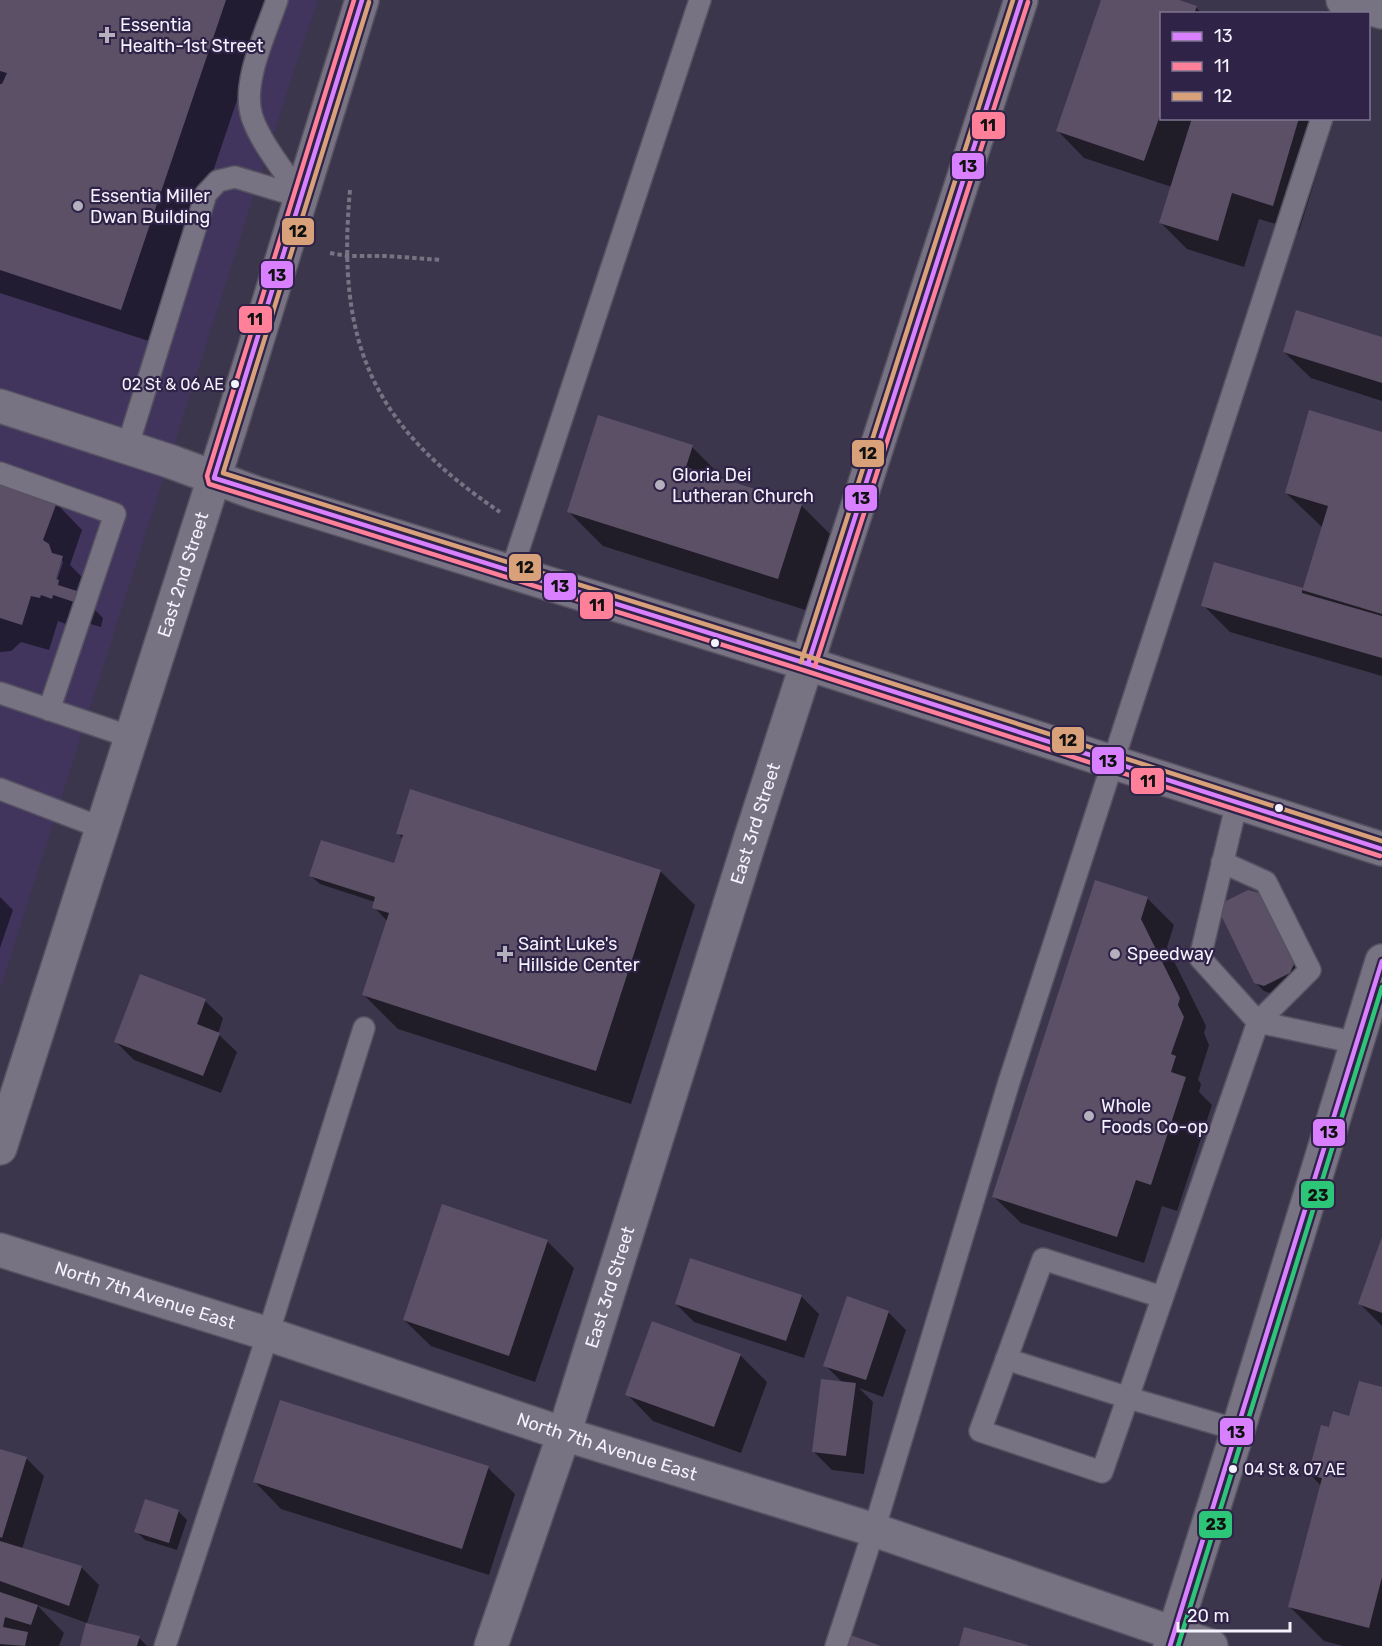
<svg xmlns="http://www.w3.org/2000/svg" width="1382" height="1646" font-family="Rubik,sans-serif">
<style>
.built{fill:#41355e}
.shadow{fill:#0007;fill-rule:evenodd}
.building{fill:#5c5066}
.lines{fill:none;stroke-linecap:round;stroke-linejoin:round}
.service-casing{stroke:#565262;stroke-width:24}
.minor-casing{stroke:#565262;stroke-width:36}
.tertiary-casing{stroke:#565262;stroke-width:36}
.secondary-casing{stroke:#565262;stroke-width:36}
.path{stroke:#787382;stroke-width:4;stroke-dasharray:4.5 3;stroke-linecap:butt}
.service{stroke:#787383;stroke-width:21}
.minor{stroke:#787383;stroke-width:33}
.tertiary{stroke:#787383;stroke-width:33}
.secondary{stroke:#787383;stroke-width:33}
.bus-1-casing{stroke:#2f2348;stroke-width:9}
.bus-2-casing{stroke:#2f2348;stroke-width:9}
.bus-3-casing{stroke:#2f2348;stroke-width:9}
.bus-4-casing{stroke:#2f2348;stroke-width:9}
.bus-1{stroke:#d880ff;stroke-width:4.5}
.bus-2{stroke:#ff8098;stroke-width:4.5}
.bus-3{stroke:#d9a179;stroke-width:4.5}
.bus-4{stroke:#2dc577;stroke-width:4.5}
.poi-dot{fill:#b4b0be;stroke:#2f2348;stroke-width:2}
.bus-dot{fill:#f4f2fc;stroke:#2f2348;stroke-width:2}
.labels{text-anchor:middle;stroke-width:4.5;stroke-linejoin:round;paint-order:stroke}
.bus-label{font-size:16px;fill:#f4f2fc;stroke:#2f2348;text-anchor:end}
.poi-label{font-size:18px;fill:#f4f2fc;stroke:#2f2348;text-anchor:start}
.street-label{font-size:18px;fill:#f4f2fc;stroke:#2f2348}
.line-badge{stroke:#2f2348;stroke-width:2}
.pale-badge-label{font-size:16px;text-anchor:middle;font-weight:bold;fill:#111}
</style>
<rect width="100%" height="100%" fill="#3c364c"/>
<path class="built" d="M0,0H318L293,73L0,989Z"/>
<path class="shadow" d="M0,0H271L155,343L0,293Z
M1102,0H1174L1196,7L1202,14H1162V118H1334L1299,231L1259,219L1244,267L1187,249L1161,223L1172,187L1084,158L1058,131Z
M1382,339V401L1311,378L1284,352Z
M1382,434V676L1230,632L1203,605L1302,589L1304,591L1323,528L1286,493Z
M692,447L726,481L801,505L836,540L812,612L603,546L568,511Z
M0,483L56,503L82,530L70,565L89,584L84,599L103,618L101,627L80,621L79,625L67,621L66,624L58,621L49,650L21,642L11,651L0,652ZM61,559L63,562L55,586L52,585Z
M398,833L660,871L695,905L631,1104L398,1029L364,995L387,921L374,907L375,902L320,884L311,876L395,865L403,839Z
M1258,895L1267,904L1302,974L1273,994L1264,991L1255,982Z
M0,897L13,910L0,948Z
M1147,898L1174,925L1167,947L1206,1026L1204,1033L1209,1045L1198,1080L1201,1084L1199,1092L1212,1105L1177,1211L1162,1206L1144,1263L1021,1223L994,1197Z
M205,1001L223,1018L218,1034L237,1052L221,1093L134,1060L116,1042Z
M547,1241L574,1268L535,1382L431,1346L404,1320Z
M1382,1241V1326L1360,1304Z
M801,1296L819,1314L804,1358L694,1322L676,1304Z
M888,1312L906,1330L883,1397L859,1388L873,1402L864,1474L832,1470L814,1452L843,1383L825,1365Z
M740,1355L767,1382L741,1453L653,1421L627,1394Z
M1382,1388V1646H1343L1324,1641L1289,1606L1321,1486L1310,1474L1330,1429L1350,1418Z
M0,1450L26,1458L44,1476L22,1549L81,1567L99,1585L87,1623L37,1605L64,1633L59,1646H0Z
M488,1468L515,1494L489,1575L281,1509L255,1482Z
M178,1511L187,1520L177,1550L145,1540L136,1531Z
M139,1638L147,1646H82Z"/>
<path class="building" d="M0,0H226L121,310L0,270V84H2L7,73L0,71Z
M1101,0H1179L1197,6L1194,14H1162V110L1144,161L1056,131Z
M1192,118H1299L1273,206L1232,193L1218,241L1159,223Z
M1296,310L1382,337V383L1283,352Z
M1309,410L1382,432V614L1302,590V593L1382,616V658L1201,606L1214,562L1303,588L1328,506L1285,493Z
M598,415L693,445L686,467L802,504L778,579L567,512Z
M0,482L57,502L43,540L49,544L52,553L63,556L56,579L59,580L58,585L77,591L74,602L53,595L52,599L41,595L40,598L31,596L22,625L0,618Z
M410,789L661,870L596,1071L362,995L389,913L372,908L375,897L309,876L321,840L394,863L403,835L396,834Z
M1095,880L1148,897L1141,919L1180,998L1178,1005L1184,1017L1171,1054L1176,1056L1171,1072L1186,1077L1151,1185L1136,1180L1117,1237L992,1197Z
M1248,890L1259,893L1294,964L1290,973L1264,986L1254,983L1220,913L1222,903Z
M140,974L206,999L197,1024L220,1033L203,1076L114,1042Z
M442,1204L548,1240L509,1356L403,1320Z
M1382,1237V1313L1358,1304Z
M690,1258L802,1295L786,1341L675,1304Z
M847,1296L889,1311L866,1380L823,1366Z
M652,1321L741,1354L714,1427L625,1395Z
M821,1379L856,1383L846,1456L812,1452Z
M1359,1381L1382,1387V1577L1369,1628L1288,1607L1322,1478L1308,1475L1321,1425L1329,1427L1333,1411L1349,1416Z
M280,1400L489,1466L462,1549L253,1482Z
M0,1449L27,1457L2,1538L0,1537Z
M145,1499L179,1510L169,1543L134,1532Z
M0,1541L82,1566L69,1606L0,1581Z
M0,1592L38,1605L31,1625L5,1617L3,1627L28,1632L25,1646L0,1644Z
M86,1623L140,1636L137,1646H80Z
M964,1627L1028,1645V1646H959Z
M845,1633L881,1646H840Z"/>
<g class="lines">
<g class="service-casing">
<path id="service" d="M277,0C266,33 241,83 252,117C261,144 286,173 301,197
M127,448L206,194L218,181L235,177L301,197
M0,473L115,514L49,710
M511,572L700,0
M0,693L131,737
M0,789L102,828
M1237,802L1200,958L1258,1022L1357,1043
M1162,1297L1043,1259L980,1431L1102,1472L1258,1022L1310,970L1266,882L1222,862
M1006,1359L1129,1398L1238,1430
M165,1646L268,1334L364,1028
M836,1646L874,1530L1009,1082L1322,118"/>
</g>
<g class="minor-casing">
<g id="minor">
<path id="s1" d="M0,1250L268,1334L564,1434L874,1530L1211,1646"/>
</g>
</g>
<g class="tertiary-casing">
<g id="tertiary">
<path d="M1343,0L1382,12"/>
<path d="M0,406L169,461L256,493L808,664L1382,849"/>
<path id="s2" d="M0,1148L231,425L362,0"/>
<path id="s3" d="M491,1646L564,1434L750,840L1021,0"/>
</g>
</g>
<g class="secondary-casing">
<path id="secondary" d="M1170,1646L1238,1430L1382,961"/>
</g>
<path class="path" d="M350,190C336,343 372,426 500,512
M330,253L347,256H387L442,260"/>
<use href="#service" class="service"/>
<use href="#minor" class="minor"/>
<use href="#tertiary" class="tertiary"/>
<use href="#secondary" class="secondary"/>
<g class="bus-1-casing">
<path id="bus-1" d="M362,0L214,478L808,664L1382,849
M808,664L1021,0
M1170,1646L1382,961"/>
</g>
<g class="bus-2-casing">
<path id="bus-2" d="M354,0L207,476L209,484L806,671L1380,856
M815,666L1028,2"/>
</g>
<g class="bus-3-casing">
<path id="bus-3" d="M369,2L223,473L810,657L1382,841
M801,662L1013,0"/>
</g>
<g class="bus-4-casing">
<path id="bus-4" d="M1178,1646L1382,987"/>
</g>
<use href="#bus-1" class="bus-1"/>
<use href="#bus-2" class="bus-2"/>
<use href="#bus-3" class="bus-3"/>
<use href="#bus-4" class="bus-4"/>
</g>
<g class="poi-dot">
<path d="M104 26h6v6h6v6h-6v6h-6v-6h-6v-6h6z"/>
<circle cx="78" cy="206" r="6"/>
<circle cx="660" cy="485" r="6"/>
<path d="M502 945h6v6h6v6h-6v6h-6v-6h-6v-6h6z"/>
<circle cx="1115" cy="954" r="6"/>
<circle cx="1089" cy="1116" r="6"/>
</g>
<g class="bus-dot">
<circle cx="235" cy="384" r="5"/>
<circle cx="715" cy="643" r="5"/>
<circle cx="1279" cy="808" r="5"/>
<circle cx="1233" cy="1469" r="5"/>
</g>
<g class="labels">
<g class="bus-label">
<text x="224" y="390">02 St &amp; 06 AE</text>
<text x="1244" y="1475" text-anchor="start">04 St &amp; 07 AE</text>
</g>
<g class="poi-label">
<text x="120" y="31">Essentia<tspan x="120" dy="21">Health-1st Street</tspan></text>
<text x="90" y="202">Essentia Miller<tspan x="90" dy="21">Dwan Building</tspan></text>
<text x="672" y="481">Gloria Dei<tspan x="672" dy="21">Lutheran Church</tspan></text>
<text x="518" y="950">Saint Luke's<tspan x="518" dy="21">Hillside Center</tspan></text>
<text x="1127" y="960">Speedway</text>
<text x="1101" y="1112">Whole<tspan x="1101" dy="21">Foods Co-op</tspan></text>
</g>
<g class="street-label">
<text dy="6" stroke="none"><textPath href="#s2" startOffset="602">East 2nd Street</textPath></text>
<text dy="6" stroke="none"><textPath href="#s3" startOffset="864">East 3rd Street</textPath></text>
<text dy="6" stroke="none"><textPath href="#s3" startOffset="378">East 3rd Street</textPath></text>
<text dy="6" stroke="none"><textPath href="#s1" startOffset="152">North 7th Avenue East</textPath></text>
<text dy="6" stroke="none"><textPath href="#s1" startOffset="638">North 7th Avenue East</textPath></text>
</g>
</g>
<g class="line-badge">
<rect x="971" y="111" width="35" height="29" rx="6" fill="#ff8098"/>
<rect x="951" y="152" width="34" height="28" rx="6" fill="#d880ff"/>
<rect x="281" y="217" width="34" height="29" rx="6" fill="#d9a179"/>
<rect x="260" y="260" width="34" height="29" rx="6" fill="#d880ff"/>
<rect x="238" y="305" width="35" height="29" rx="6" fill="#ff8098"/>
<rect x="851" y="439" width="34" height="29" rx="6" fill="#d9a179"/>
<rect x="844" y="484" width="34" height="28" rx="6" fill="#d880ff"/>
<rect x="508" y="553" width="34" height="29" rx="6" fill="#d9a179"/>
<rect x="543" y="572" width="34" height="29" rx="6" fill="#d880ff"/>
<rect x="579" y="591" width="35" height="29" rx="6" fill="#ff8098"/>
<rect x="1051" y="726" width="34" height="28" rx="6" fill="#d9a179"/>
<rect x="1091" y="746" width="34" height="29" rx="6" fill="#d880ff"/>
<rect x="1130" y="767" width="35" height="28" rx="6" fill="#ff8098"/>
<rect x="1312" y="1118" width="34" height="29" rx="6" fill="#d880ff"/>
<rect x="1300" y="1180" width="35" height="29" rx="6" fill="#2dc577"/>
<rect x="1219" y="1417" width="35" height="29" rx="6" fill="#d880ff"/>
<rect x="1198" y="1510" width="35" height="29" rx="6" fill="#2dc577"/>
</g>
<g class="pale-badge-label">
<text x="988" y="131">11</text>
<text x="968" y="172">13</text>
<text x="298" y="237">12</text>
<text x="277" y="281">13</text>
<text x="255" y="325">11</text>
<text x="868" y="459">12</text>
<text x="861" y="504">13</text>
<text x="525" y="573">12</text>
<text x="560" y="592">13</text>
<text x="597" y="611">11</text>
<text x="1068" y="746">12</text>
<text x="1108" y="767">13</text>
<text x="1148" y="787">11</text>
<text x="1329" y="1138">13</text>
<text x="1318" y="1201">23</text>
<text x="1236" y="1438">13</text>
<text x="1216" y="1530">23</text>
</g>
<rect x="1160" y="12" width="210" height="108" fill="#2f2348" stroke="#7e7690" stroke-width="1.5"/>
<rect x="1172" y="32" width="30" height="9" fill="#d880ff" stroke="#7e7690" stroke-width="1.5"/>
<text x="1214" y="42" font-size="18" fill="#f4f2fc">13</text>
<rect x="1172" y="62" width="30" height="9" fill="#ff8098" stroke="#7e7690" stroke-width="1.5"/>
<text x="1214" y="72" font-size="18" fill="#f4f2fc">11</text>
<rect x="1172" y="92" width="30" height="9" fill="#d9a179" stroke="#7e7690" stroke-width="1.5"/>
<text x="1214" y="102" font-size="18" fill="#f4f2fc">12</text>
<path d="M1178 1622v9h112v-9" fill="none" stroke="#f4f2fc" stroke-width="3"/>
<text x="1187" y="1622" font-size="18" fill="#f4f2fc" stroke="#2f2348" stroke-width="4.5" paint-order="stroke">20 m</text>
</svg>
